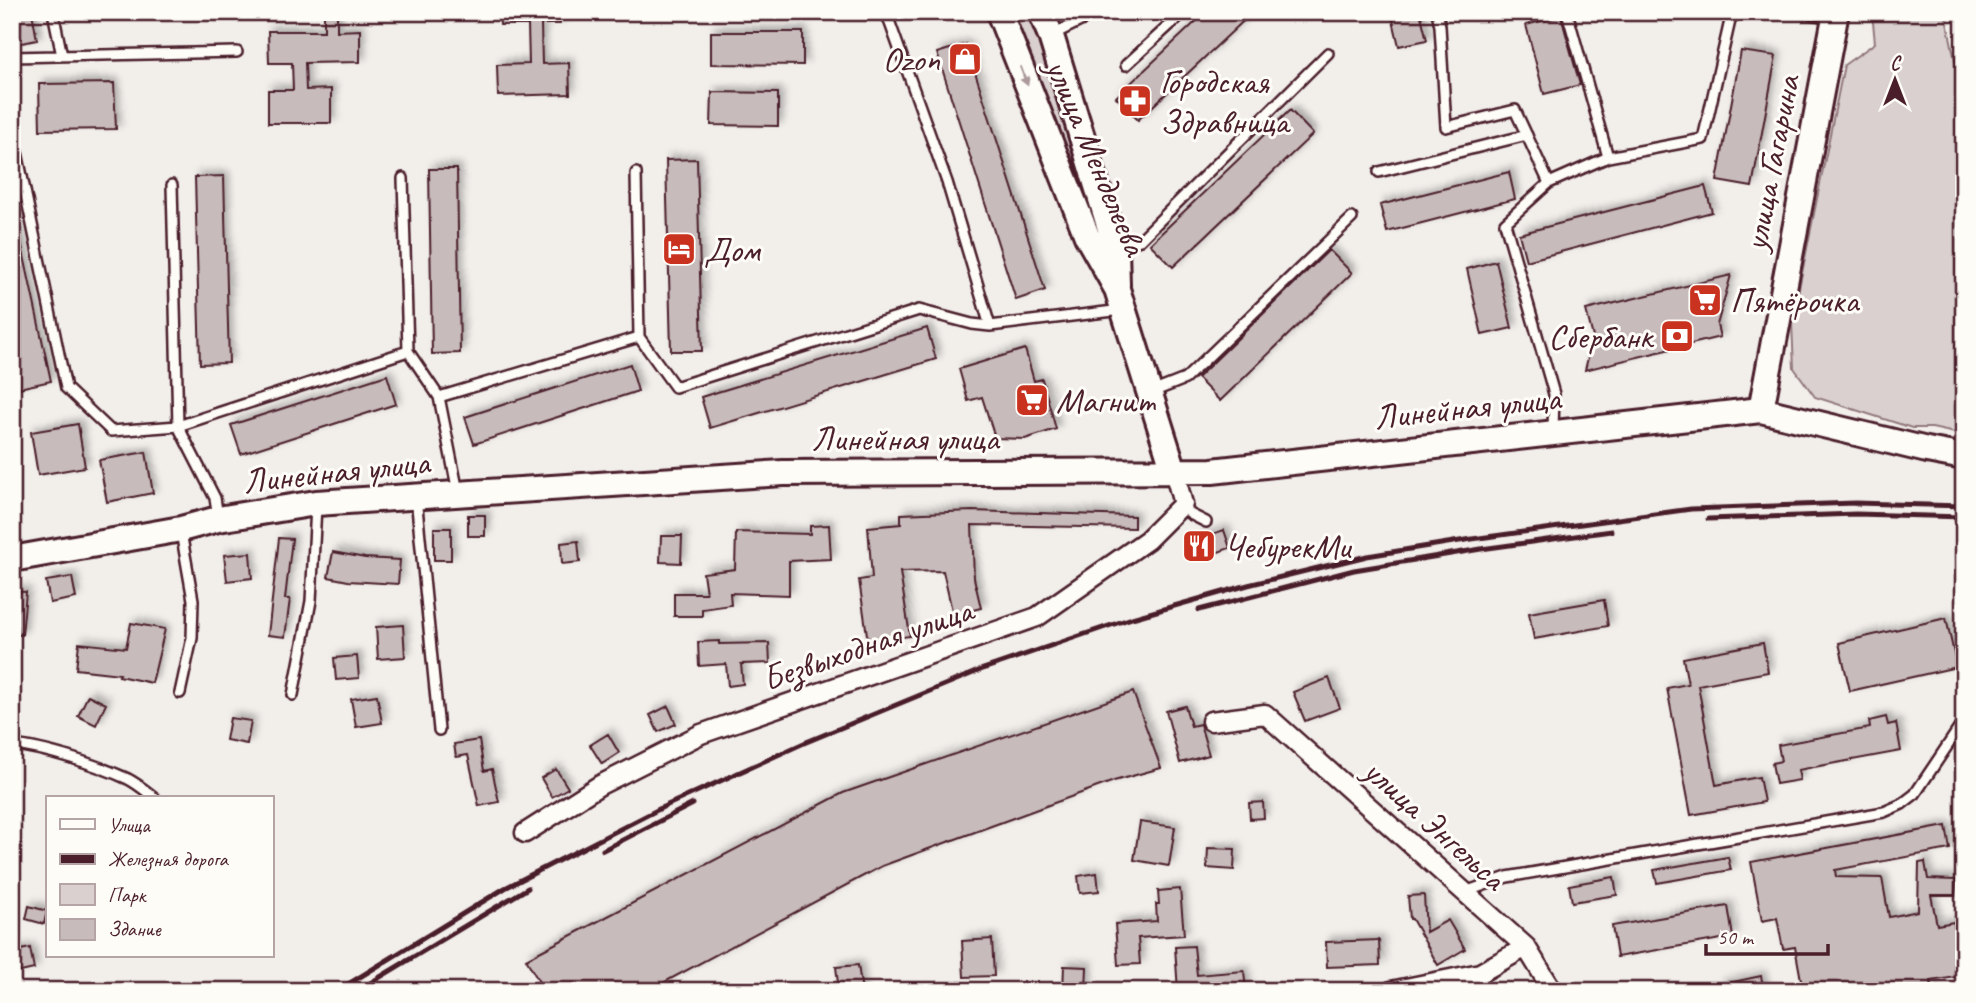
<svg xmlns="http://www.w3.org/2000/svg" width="1976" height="1003" font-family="Caveat,sans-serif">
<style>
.green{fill:#d9d0cf;stroke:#92787d;stroke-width:2}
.building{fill:#c8bbbb;stroke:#4a1f2b;stroke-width:2;filter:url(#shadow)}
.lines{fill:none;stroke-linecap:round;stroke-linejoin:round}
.lane-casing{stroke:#4a1f2b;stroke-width:14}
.street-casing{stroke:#4a1f2b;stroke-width:23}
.secondary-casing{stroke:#4a1f2b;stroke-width:30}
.lane{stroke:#fdfcf7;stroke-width:9}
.street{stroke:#fdfcf7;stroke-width:18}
.secondary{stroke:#fdfcf7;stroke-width:24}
.rail{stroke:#4a1f2b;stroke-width:5}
.oneway{fill:#ac999b}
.labels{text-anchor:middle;stroke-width:6;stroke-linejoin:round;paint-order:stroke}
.poi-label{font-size:35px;fill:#4a1f2b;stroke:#fdfcf7;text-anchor:start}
.street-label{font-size:35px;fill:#4a1f2b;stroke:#fdfcf7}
</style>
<defs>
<filter id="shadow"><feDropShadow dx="4.5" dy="-4.5" stdDeviation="3.5" flood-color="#0004"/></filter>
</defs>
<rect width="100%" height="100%" fill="#f2efeb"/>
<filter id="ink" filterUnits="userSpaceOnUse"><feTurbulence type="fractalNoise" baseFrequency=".0143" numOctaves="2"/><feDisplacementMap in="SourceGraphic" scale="14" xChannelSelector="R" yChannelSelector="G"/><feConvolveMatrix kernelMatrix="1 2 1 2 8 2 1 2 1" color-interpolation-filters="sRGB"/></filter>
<g filter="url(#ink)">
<path class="green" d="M1009,12H1034L1102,230L1097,234Z
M1872,12H1945L1964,104V435L1932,428H1912L1815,397L1794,368L1792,323L1844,65L1875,43Z"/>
<path class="building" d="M12,12H32L37,40L12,45Z
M324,12H337V31L360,30V62L305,63L306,90L331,89V123H268V90H293L292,63H269L268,31H324Z
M499,12H560V24H541L542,64L569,63L570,94L498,96L497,65L529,64L528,25H500Z
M1206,12H1253L1138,120L1116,97Z
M1391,12H1420L1427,40L1399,46Z
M1561,16L1580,85L1544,94L1526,25Z
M711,32H803V65L711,64Z
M966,44L1045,290L1016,300L937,53Z
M1741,51L1776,56L1752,187L1717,181Z
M114,83L116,129L40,130L39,84Z
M712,92L778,93V126L711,125Z
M1290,110L1313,134L1173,267L1150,244Z
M697,159L702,351H671L666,160Z
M429,169H457L460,353L432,354Z
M1509,172L1515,199L1387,232L1380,205Z
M224,176L229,363L200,364L195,177Z
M1705,186L1712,212L1526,261L1519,234Z
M18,228L51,381L19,388L12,359V229Z
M1329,250L1352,273L1220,401L1197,378Z
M1496,261L1512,328L1482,335L1467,269Z
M1731,275L1717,325L1720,337L1585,370L1593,337L1586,310Z
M927,328L936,359L710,428L701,397Z
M1025,349L1034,381L1042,379L1056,429L1025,439L995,438L982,397L968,401L959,369Z
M630,364L638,391L474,444L465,417Z
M387,375L396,404L241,454L231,425Z
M78,424L85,467L38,475L31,432Z
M146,452L153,493L107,502L99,460Z
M972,511L1134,516V528L972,525L974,578L981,608L953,615L943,571L900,572L910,636L868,642L859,580L872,578L868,527L901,524V514Z
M468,515H485V536H468Z
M829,525L831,559L789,561V595L730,593L731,605L702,609V616H674V593H706L703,573L735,569L736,532L810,534V526Z
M434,528H451V560H434Z
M1224,530L1230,548L1204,557L1197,539Z
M661,536H682L681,563L660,562Z
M279,538L292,539L285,599H290L285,637L268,635Z
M578,541L580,562L562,564L561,543Z
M333,552L365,558L400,560L398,584L348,581L328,577Z
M250,553L252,578L227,581L224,555Z
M72,577L76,598L50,603L46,581Z
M12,591L26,592L22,635L12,634Z
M1604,600L1608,626L1534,639L1529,613Z
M1946,618L1957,667L1850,691L1839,643Z
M131,623L165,629L152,683L119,676L120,674L76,669L79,643L126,648Z
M403,625L405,657L378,659L376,627Z
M719,641V644L769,643L770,663L741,664L743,684L728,686L726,664L699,666L698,642Z
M1763,643L1768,672L1698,685L1716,785L1759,777L1764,802L1691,815L1667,688L1688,684L1683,658Z
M357,656L359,678L336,680L334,658Z
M1329,678L1340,708L1305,721L1293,692Z
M1133,692L1161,768L1114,781L882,866L648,991H544L526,959L843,793Z
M88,695L106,704L96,725L78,716Z
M377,695L382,723L356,727L351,699Z
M668,706L676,724L658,732L650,715Z
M1185,706L1191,726L1200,724L1209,755L1180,763L1166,711Z
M1886,717L1888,725L1896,723L1901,751L1798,770L1800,780L1776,784L1772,763L1781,761L1778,745L1870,728L1869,721Z
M230,718L251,721L247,744L226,740Z
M608,734L619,753L602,764L590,745Z
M479,740L484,771L492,769L499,802L479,806L468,755L456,757L454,744Z
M556,769L568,788L552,797L541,778Z
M1263,802L1264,818L1250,819L1249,803Z
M1140,822L1175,827L1169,866L1134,860Z
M1946,826L1950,849L1835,870L1836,877L1882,878L1889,917L1918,911L1919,863L1925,862L1928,879L1956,880L1955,895H1931L1937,925L1954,922L1962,976L1931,981L1932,988L1918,991H1803L1795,947L1783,949L1777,918L1762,921L1751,862Z
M1208,848L1235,849L1234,870L1207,868Z
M1728,857L1731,870L1657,883L1654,870Z
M1097,873L1099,891L1080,893L1078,876Z
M1614,877L1617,895L1572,902L1569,885Z
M1180,889L1184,935L1138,938L1140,964L1118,965L1115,924L1157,921L1156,904H1159L1158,891Z
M1424,895L1426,932L1448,920L1465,949L1438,965L1412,919H1410L1408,896Z
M29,906L47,911L44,924L26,919Z
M1728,906L1733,937L1617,957L1612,926Z
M992,939L994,976L964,977L962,941Z
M1379,940L1380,965L1327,967L1326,942Z
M1194,946L1197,975L1244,971L1246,991H1178L1175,947Z
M30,948L34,969L12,974V952Z
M858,965L862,991H839L836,967Z
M1064,966L1087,967L1086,991H1063Z
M1761,976L1764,991H1720L1719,985Z"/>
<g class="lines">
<g class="lane-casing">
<path id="lane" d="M53,12L62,56
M886,12L947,182L990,326
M1437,12L1440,26L1446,127L1515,110L1549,183
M1800,12L1833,18
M1052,35L1099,12
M12,57L237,52
M1126,65L1184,12
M12,128L66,388L111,431L178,426L215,498L218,517
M1608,157L1703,139L1732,12
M1379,172L1527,135
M172,185L178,426L408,351L403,178
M1117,247L1140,240L1328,53
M639,337L675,387L919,310L972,324L990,326L1122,310
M408,351L439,397L458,492
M1152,392L1185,379L1352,218
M439,397L639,337L636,173
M1553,430L1554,394L1505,223L1549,183L1608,157L1567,12
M416,497L439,730
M1183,504L1190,514L1206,522
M180,693L192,638L193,600L181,532
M293,695L311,601L316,506
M12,745C46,748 97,765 128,779C138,784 147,792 155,798
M1465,892L1507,877L1884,812L1902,804L1915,794L1964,721"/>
</g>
<g class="street-casing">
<path id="street" d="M1211,721L1265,714L1526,947L1553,991
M525,833L600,785L701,734L1037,617L1147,540L1183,504L1174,471
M1391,991L1480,973L1526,947"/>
</g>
<g class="secondary-casing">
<path id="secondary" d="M999,12L1087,236L1117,289L1174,471
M1041,12L1051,36L1116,248L1117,285
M1761,410L1836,12
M12,559L181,529L218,519L316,503L783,473L1212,471L1761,410L1927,450L1964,457"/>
</g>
<use href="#lane" class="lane"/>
<use href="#street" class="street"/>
<use href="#secondary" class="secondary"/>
<path class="rail" d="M1708,519L1856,514L1964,517
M1199,610L1354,570L1481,549L1611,531
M603,850L693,804
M337,991L505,888L663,807L804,743L983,669L1132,618L1248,585L1367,556L1472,539L1691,509L1855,503L1964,506
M357,991L528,888"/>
</g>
<defs><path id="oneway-solid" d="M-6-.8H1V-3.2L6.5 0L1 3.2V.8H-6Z" transform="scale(1.75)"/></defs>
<use class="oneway" href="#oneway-solid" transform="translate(1024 76) rotate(69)"/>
</g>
<defs>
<g id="shop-square" transform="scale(1.75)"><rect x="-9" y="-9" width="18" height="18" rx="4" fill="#c8321e" stroke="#fdfcf7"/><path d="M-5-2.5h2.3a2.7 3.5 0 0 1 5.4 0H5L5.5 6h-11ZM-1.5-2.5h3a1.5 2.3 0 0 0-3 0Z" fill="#fff"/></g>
<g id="pharmacy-square" transform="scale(1.75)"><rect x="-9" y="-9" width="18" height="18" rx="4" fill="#c8321e" stroke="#fdfcf7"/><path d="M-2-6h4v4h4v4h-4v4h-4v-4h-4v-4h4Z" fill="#fff"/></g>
<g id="hotel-square" transform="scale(1.75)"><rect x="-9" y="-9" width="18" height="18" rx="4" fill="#c8321e" stroke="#fdfcf7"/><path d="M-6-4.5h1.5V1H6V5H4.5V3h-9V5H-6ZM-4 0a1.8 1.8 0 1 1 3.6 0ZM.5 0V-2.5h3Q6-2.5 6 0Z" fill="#fff"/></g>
<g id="supermarket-square" transform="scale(1.75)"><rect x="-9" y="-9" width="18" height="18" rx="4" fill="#c8321e" stroke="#fdfcf7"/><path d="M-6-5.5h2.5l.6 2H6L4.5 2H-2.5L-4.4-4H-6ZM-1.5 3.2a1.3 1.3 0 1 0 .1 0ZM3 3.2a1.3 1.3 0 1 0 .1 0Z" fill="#fff"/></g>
<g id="bank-square" transform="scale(1.75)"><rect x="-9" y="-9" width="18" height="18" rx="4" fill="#c8321e" stroke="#fdfcf7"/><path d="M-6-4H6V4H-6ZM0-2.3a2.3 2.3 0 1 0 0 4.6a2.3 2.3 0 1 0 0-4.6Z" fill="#fff"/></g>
<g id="restaurant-square" transform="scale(1.75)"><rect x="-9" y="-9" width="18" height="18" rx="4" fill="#c8321e" stroke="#fdfcf7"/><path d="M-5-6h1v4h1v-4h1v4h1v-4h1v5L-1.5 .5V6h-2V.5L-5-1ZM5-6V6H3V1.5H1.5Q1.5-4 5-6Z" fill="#fff"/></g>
</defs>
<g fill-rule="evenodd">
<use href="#shop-square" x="965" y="59"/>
<use href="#pharmacy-square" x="1135" y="101"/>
<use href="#hotel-square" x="679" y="249"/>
<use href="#supermarket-square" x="1705" y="300"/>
<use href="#bank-square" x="1677" y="336"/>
<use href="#supermarket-square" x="1032" y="400"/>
<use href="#restaurant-square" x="1199" y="546"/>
</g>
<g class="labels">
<g class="poi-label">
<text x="940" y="71" text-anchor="end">Ozon</text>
<text x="1160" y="93">Городская<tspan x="1160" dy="40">Здравница</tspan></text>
<text x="704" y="261">Дом</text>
<text x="1730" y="312">Пятёрочка</text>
<text x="1652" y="348" text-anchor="end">Сбербанк</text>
<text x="1056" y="412">Магнит</text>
<text x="1224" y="558">ЧебурекМи</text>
</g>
<g class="street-label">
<text transform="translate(1097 157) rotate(67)" y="12">улица Менделеева</text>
<text transform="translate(1771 163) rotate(-79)" y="12">улица Гагарина</text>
<text transform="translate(1467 407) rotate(-6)" y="12">Линейная улица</text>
<text x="905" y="450">Линейная улица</text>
<text transform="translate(336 471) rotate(-6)" y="12">Линейная улица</text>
<text transform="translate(867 644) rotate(-19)" y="12">Безвыходная улица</text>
<text transform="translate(1435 824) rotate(42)" y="12">улица Энгельса</text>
</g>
</g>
<rect width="1976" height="1003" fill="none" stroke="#fdfcf7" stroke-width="42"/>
<rect x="21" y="21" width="1934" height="961" fill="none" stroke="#4a1f2b" stroke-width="2.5" filter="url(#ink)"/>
<rect x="46" y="796" width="228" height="161" fill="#fdfcf7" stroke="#b5a4a5" stroke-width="2"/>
<rect x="60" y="819" width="35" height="10" fill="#fdfcf7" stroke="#b5a4a5" stroke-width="2"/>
<text x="108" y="832" font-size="21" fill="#4a1f2b">Улица</text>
<rect x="60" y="854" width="35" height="10" fill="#4a1f2b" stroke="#b5a4a5" stroke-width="2"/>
<text x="108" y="866" font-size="21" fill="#4a1f2b">Железная дорога</text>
<rect x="60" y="884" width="35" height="21" fill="#d9d0cf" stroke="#b5a4a5" stroke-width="2"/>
<text x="108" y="902" font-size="21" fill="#4a1f2b">Парк</text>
<rect x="60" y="919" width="35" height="21" fill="#c8bbbb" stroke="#b5a4a5" stroke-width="2"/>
<text x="108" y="936" font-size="21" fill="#4a1f2b">Здание</text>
<g transform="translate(1895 80)" stroke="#fdfcf7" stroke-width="5" paint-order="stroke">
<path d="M0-5L12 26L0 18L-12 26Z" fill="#4a1f2b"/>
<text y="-10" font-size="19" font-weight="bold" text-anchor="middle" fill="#4a1f2b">С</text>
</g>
<path d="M1706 944v10h122v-10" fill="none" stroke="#4a1f2b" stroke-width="3.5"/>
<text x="1717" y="944" font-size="21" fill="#4a1f2b" stroke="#fdfcf7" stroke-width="5" paint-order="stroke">50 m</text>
</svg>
